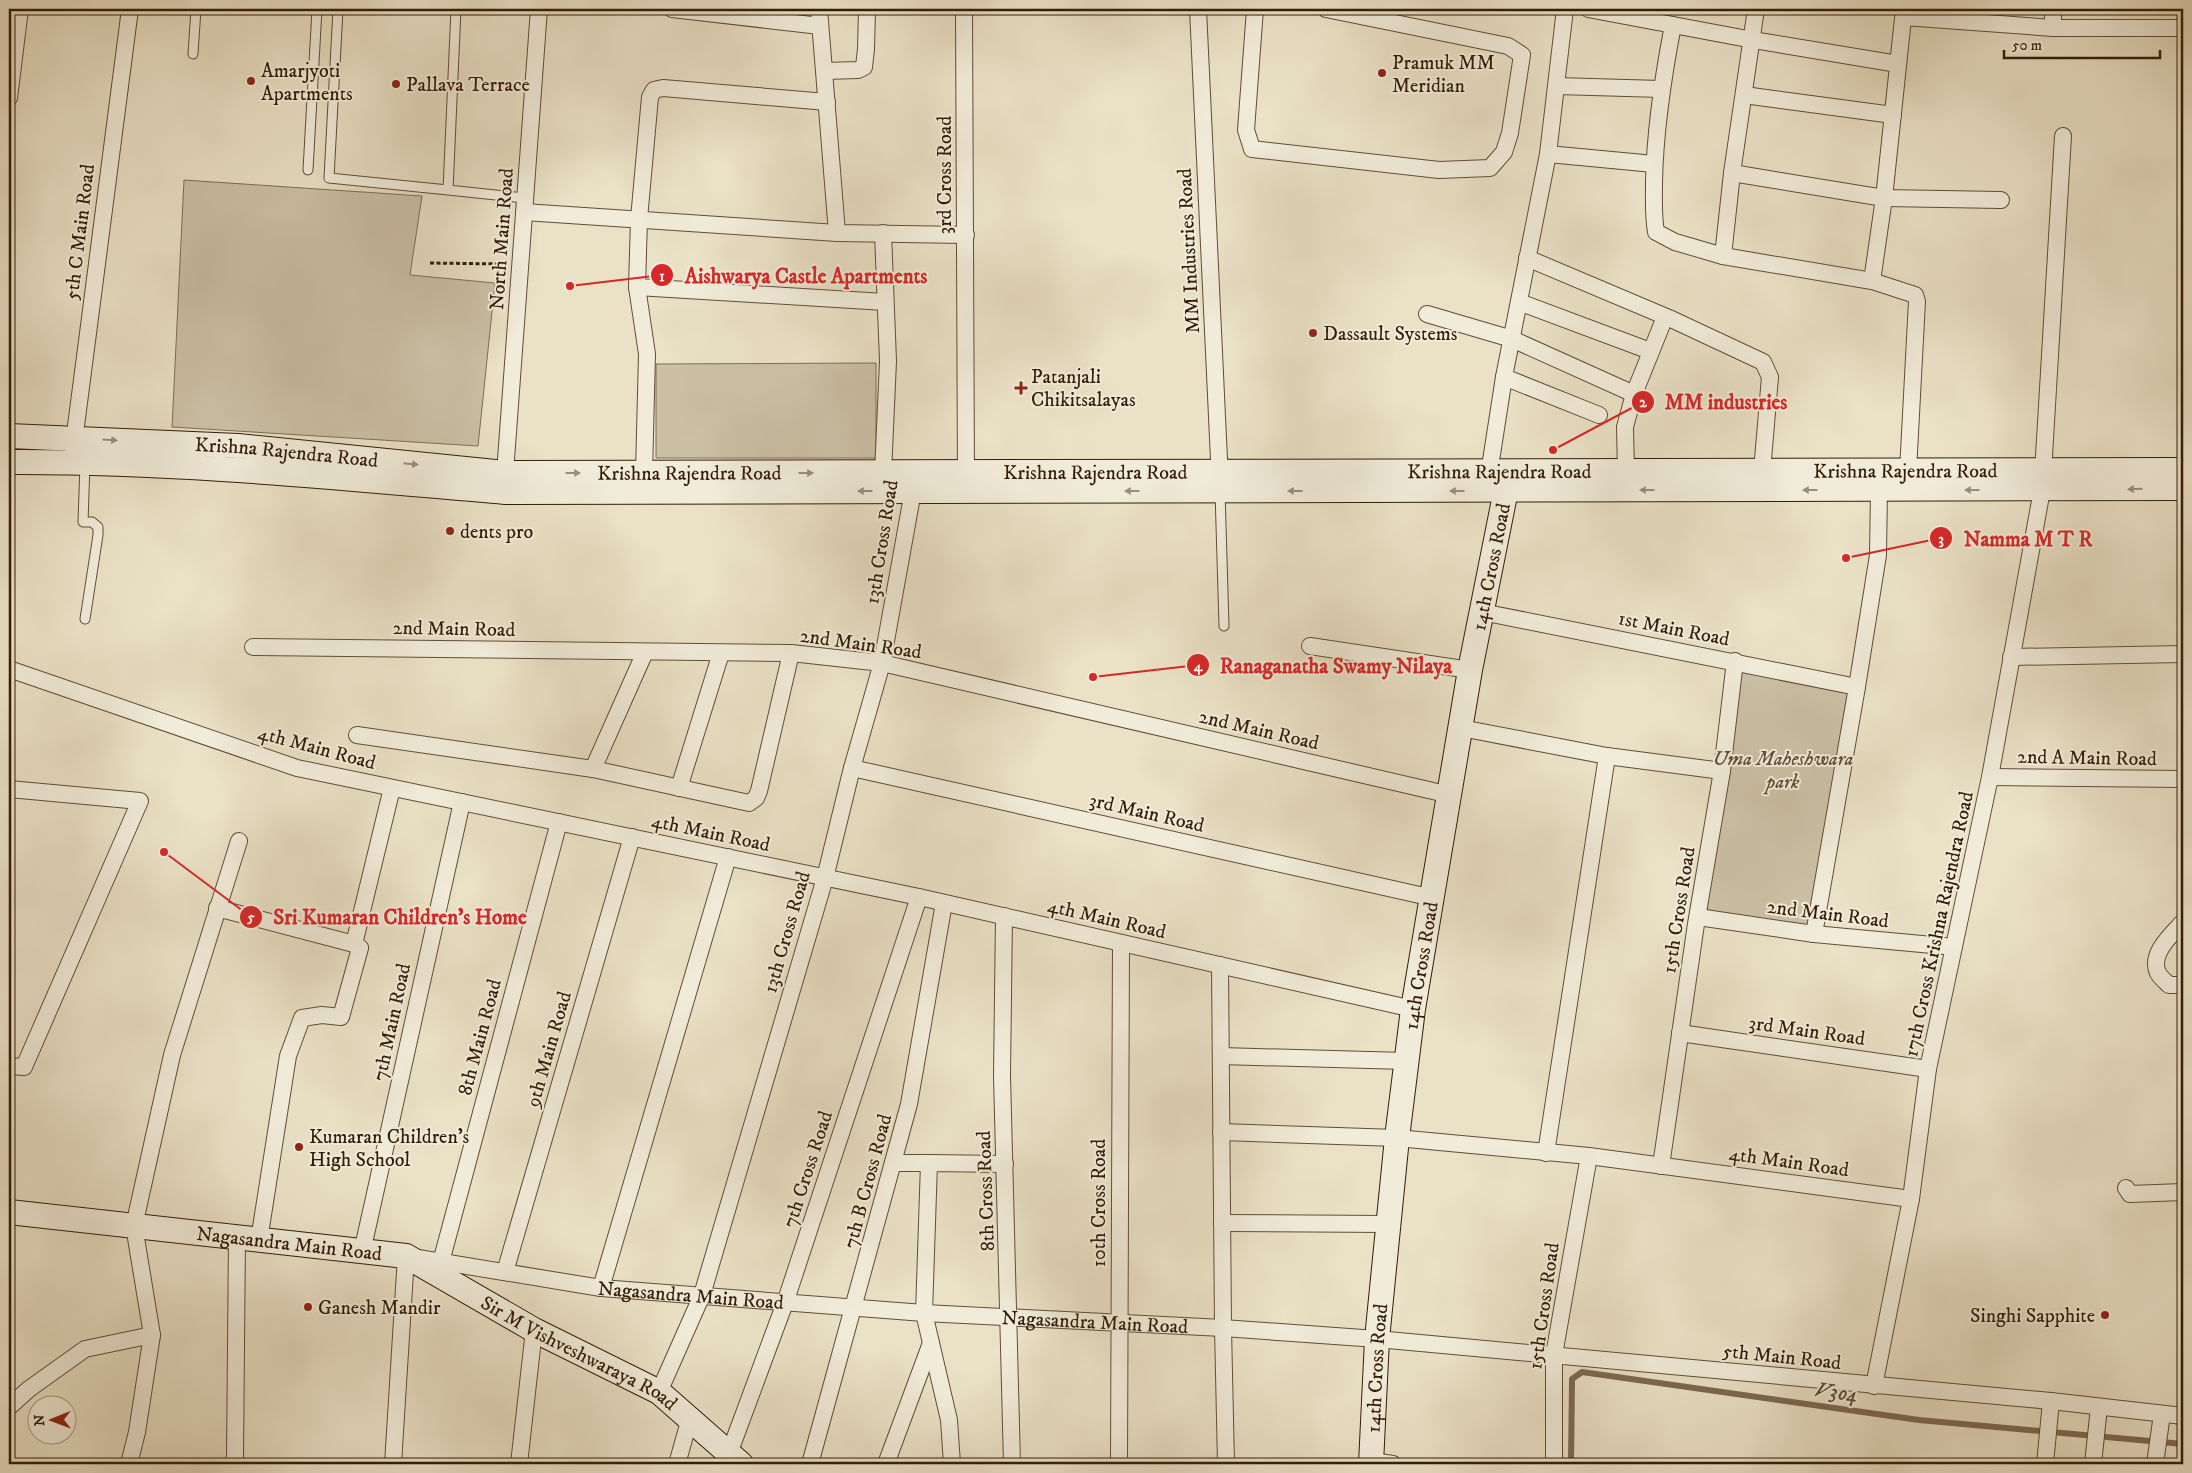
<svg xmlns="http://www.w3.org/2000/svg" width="2192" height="1473" font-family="'IM FELL DW Pica',serif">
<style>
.green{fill:#cbc0a6;stroke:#7f6e56}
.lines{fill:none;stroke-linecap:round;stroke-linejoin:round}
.stream{stroke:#7c6a53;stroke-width:6}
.lane-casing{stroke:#614d37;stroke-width:11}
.street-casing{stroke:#614d37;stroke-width:18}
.secondary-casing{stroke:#331c07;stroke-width:26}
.path{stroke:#331c07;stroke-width:3;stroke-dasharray:4 2.5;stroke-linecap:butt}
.lane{stroke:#f1ecda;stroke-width:9}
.street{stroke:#f1ecda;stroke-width:16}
.secondary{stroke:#f1ecda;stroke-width:24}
.oneway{fill:#9c8e7b}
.poi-dot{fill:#8f2418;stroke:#f1ecda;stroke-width:2}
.labels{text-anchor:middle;stroke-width:4;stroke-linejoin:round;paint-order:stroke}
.poi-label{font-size:20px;fill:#331c07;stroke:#f1ecda;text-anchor:start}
.street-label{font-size:20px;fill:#331c07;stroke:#f1ecda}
.park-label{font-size:20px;font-style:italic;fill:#614d37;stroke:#f1ecda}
.water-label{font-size:21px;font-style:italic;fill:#5d4a33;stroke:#f1ecda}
.leader{fill:none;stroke:#d62828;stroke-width:2}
.callout-dot{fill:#d62828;stroke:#f1ecda;stroke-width:2}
.mark-label{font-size:15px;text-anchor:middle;font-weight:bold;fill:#fff}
.callout-label{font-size:21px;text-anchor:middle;font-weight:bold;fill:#d62828;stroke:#f1ecda;stroke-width:4;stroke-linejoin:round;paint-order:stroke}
</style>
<rect width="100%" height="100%" fill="#eae1c6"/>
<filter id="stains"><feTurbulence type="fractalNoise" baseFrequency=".004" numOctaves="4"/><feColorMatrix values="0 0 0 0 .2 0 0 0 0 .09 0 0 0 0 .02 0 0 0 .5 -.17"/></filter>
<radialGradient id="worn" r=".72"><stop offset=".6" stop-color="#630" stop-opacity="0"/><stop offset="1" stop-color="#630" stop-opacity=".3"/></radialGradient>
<path class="green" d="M184,180L422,196L410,275L495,283L478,446L172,427Z
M876,363V458H656V364Z
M1741,662L1857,687L1814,934L1698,917Z"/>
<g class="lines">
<path class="stream" d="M1571,1464L1572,1379L1582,1372L1919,1420L2183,1444"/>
<g class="lane-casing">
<path id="lane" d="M338,9L329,178L448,190
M456,9L448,190L525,198
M193,54L196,9
M308,170L317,9
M85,464L83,522H92L98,527V535L85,619
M1220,491L1224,626"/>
</g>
<g class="street-casing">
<g id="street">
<path d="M672,9L820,26"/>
<path d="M819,9L837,233"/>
<path d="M964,9L966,481"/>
<path d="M1198,9L1220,481"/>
<path d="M1255,9L1246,130L1252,149L1439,170L1490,168L1504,152L1510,133L1522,55L1508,46L1326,9"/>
<path d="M1588,9L1753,40L1898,64"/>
<path d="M1904,9L1884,198L1872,281L1915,295L1917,301L1908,471"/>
<path d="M2053,9V28"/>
<path d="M1904,17L2053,28H2183"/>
<path d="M1673,25C1663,77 1655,129 1654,182C1654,199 1653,215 1656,232L1675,242L1723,256L1732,173L1756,9"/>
<path d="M825,71L858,70L864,67L866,49L867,9"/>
<path d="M1557,86L1661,89"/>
<path d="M1744,95L1893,115"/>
<path d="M9,98L20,9"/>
<path d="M827,102L663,88L654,90L650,97L639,219L637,287L885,302"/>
<path d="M1548,154L1654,164"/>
<path d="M1732,173L1884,198L2001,200"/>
<path d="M524,212L837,233L966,235"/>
<path d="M883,233L888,361L883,473"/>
<path d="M1723,256L1872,281"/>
<path d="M1527,258L1669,318L1763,362L1770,377L1762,471"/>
<path d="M637,287L647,354L644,473"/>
<path d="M1519,302L1650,351"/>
<path d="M1427,314L1512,339L1634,394"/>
<path d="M1504,377L1599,415"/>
<path d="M73,449L130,9"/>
<path d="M1626,471L1625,427L1634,394L1665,317"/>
<path d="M505,473L539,9"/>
<path d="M1488,480L1504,377L1548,154L1565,9"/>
<path d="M1482,612L1857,687"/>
<path d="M1310,646L1470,670"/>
<path d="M253,647L791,653L882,663L1450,795"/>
<path d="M2011,657L2183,654"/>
<path d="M9,669L297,768L919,897L1413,1009"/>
<path d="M1461,728L1607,756L1722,771"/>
<path d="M357,735L593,769L645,652"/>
<path d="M852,768L1433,898"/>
<path d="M593,769L749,803L756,798L759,791L791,653"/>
<path d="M1990,777L2183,779"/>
<path d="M679,788L721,653"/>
<path d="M9,789L140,801L24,1067L9,1066"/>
<path d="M217,908L354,944L360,948L341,1017L322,1015L302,1018L288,1056L259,1240"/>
<path d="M1004,916L1002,1076L1012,1464"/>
<path d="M1698,917L1814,934L1954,947"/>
<path d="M2183,922C2172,934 2149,954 2158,973C2160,977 2166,982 2169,985H2183"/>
<path d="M1814,934L1857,687L1878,555L1879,490"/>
<path d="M354,944L392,788"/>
<path d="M1220,965L1223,1328L1226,1464"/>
<path d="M1680,1033L1928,1069"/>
<path d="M1221,1056L1406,1061"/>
<path d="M1221,1132L1397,1138L1589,1156L1911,1199"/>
<path d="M1546,1153L1607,756"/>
<path d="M893,1163H929"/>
<path d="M1661,1166L1696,924L1722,771L1735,661"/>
<path d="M2126,1188L2130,1194L2183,1192"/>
<path d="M1222,1223L1389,1224"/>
<path d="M362,1252L462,802"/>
<path d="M441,1262L559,822"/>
<path d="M505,1272L632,837"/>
<path d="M601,1288L728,857"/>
<path d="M1874,1386L1911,1199L1928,1069L1990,777L2042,490L2063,136"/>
<path d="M659,1392L702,1295L825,878L852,768L882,663L913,491V482"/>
<path d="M9,1407L29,1389L85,1349L152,1335"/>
<path d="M727,1452L733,1443L786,1300L919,897"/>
<path d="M1371,1461L1393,1464"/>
<path d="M129,1464L137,1432L152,1335L134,1226L172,1055L239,841"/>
<path d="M233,1464L235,1457L237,1236"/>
<path id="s1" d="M393,1464L406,1256L601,1288L924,1313L1223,1328L1377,1339L2051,1401L2183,1416"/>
<path d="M519,1464L534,1330"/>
<path d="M677,1464L690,1418"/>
<path d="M810,1464L909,1104L944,903"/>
<path d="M886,1464L931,1343"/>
<path d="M952,1464L949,1420L924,1313L929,1163L1005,1164"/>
<path d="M1119,1464L1121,943"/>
<path d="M1554,1464V1355L1589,1156"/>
<path d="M2045,1464L2051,1401"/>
<path d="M2093,1464L2099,1407"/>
<path d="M2155,1464L2162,1414"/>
</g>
</g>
<g class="secondary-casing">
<g id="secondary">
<path id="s2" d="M9,436L238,446L505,473L2183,470"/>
<path d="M9,462C175,461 340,478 505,492L2183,488"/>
<path id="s3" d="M9,1212L406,1256L534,1330L659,1392L741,1464"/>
<path id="s4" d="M1371,1464L1377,1339L1397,1138L1413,1009L1470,670L1506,490L1507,476"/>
</g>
</g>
<path class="path" d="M430,263L502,264"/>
<use href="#lane" class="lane"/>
<use href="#street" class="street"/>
<use href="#secondary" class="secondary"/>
</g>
<defs><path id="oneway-solid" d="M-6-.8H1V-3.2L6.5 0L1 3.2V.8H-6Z" transform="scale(1.25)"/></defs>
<g class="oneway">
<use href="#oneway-solid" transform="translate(110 440) rotate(3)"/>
<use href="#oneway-solid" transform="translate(411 464) rotate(6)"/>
<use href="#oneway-solid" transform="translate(573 473)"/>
<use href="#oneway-solid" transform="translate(806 473)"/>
<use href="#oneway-solid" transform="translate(2135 489) rotate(179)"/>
<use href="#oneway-solid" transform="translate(1647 490) rotate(180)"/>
<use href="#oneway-solid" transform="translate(1810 490) rotate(180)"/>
<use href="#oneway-solid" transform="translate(1972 490) rotate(180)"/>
<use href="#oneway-solid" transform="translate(865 491) rotate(180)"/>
<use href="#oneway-solid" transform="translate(1132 491) rotate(180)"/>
<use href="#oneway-solid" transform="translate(1295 491) rotate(180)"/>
<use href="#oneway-solid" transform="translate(1457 491) rotate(180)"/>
</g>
<g class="poi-dot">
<circle cx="1382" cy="73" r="5"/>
<circle cx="251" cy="81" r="5"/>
<circle cx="396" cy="84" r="5"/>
<circle cx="1313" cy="333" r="5"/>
<path d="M1018.5 380.5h5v5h5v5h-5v5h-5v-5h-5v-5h5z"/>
<circle cx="450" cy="531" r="5"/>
<circle cx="299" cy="1147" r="5"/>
<circle cx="308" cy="1307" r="5"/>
<circle cx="2105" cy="1315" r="5"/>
</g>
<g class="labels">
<g class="poi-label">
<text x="1392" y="69">Pramuk MM<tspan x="1392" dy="23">Meridian</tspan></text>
<text x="261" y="77">Amarjyoti<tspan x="261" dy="23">Apartments</tspan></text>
<text x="406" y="91">Pallava Terrace</text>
<text x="1323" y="340">Dassault Systems</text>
<text x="1031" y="383">Patanjali<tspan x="1031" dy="23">Chikitsalayas</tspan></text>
<text x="460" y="538">dents pro</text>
<text x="309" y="1143">Kumaran Children's<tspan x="309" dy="23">High School</tspan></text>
<text x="318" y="1314">Ganesh Mandir</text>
<text x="2095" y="1322" text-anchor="end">Singhi Sapphite</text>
</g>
<g class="street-label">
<text transform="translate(944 175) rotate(-90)" y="7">3rd Cross Road</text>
<text transform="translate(79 232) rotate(-83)" y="7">5th C Main Road</text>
<text transform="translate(501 239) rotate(-86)" y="7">North Main Road</text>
<text transform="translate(1188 251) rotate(-93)" y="7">MM Industries Road</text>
<text dy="7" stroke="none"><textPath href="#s2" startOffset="278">Krishna Rajendra Road</textPath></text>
<text dy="7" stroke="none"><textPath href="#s2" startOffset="1898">Krishna Rajendra Road</textPath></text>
<text dy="7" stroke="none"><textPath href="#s2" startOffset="1088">Krishna Rajendra Road</textPath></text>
<text dy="7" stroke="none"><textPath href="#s2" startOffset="1492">Krishna Rajendra Road</textPath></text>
<text dy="7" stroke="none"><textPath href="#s2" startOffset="682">Krishna Rajendra Road</textPath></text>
<text transform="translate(881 542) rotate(-81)" y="7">13th Cross Road</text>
<text dy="7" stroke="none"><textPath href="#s4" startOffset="906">14th Cross Road</textPath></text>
<text transform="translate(454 628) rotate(1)" y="7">2nd Main Road</text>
<text transform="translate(1674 628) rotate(11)" y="7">1st Main Road</text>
<text transform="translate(861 643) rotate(8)" y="7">2nd Main Road</text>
<text transform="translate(1259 729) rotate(13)" y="7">2nd Main Road</text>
<text transform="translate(317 747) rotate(15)" y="7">4th Main Road</text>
<text transform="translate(2087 757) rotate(1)" y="7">2nd A Main Road</text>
<text transform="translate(1147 812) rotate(13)" y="7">3rd Main Road</text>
<text transform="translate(711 832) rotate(12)" y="7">4th Main Road</text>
<text transform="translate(1678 910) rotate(-81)" y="7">15th Cross Road</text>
<text transform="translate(1828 913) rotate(7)" y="7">2nd Main Road</text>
<text transform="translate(1107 918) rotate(13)" y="7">4th Main Road</text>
<text transform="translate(1938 924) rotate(-78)" y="7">17th Cross Krishna Rajendra Road</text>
<text transform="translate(786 932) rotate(-74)" y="7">13th Cross Road</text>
<text dy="7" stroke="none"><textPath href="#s4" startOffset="501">14th Cross Road</textPath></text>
<text transform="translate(391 1022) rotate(-78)" y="7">7th Main Road</text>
<text transform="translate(1807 1030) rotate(8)" y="7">3rd Main Road</text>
<text transform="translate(479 1037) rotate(-75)" y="7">8th Main Road</text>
<text transform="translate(548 1049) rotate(-74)" y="7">9th Main Road</text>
<text transform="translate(1789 1161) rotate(8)" y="7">4th Main Road</text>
<text transform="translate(807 1169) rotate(-72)" y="7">7th Cross Road</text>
<text transform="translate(867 1181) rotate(-75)" y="7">7th B Cross Road</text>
<text transform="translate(985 1191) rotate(-92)" y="7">8th Cross Road</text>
<text transform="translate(1098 1203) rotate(-90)" y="7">10th Cross Road</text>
<text dy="7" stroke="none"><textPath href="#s3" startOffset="282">Nagasandra Main Road</textPath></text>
<text dy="7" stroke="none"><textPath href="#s1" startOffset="496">Nagasandra Main Road</textPath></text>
<text transform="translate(1543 1306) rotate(-82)" y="7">15th Cross Road</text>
<text dy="7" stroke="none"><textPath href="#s1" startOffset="901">Nagasandra Main Road</textPath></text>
<text dy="7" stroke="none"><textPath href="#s3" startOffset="598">Sir M Vishveshwaraya Road</textPath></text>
<text transform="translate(1782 1356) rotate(6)" y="7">5th Main Road</text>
<text dy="7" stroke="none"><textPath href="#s4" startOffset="96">14th Cross Road</textPath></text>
</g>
<g class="park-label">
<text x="1783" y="765">Uma Maheshwara<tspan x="1783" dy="23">park</tspan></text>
</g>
<g class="water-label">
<text transform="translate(1836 1392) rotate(8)" y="7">V304</text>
</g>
</g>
<path class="leader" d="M570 286L662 275M1553 450L1643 402M1846 558L1941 538M1093 677L1198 665M164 852L251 917"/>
<g class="callout-dot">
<circle cx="570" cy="286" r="5"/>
<circle cx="1553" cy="450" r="5"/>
<circle cx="1846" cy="558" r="5"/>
<circle cx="1093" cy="677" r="5"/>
<circle cx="164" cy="852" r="5"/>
<circle cx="662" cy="275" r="12"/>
<circle cx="1643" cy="402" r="12"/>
<circle cx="1941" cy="538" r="12"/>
<circle cx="1198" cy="665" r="12"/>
<circle cx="251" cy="917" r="12"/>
</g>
<g class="mark-label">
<text x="662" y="281">1</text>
<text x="1643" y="407">2</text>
<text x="1941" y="544">3</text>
<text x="1198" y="671">4</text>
<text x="251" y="922">5</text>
</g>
<g class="callout-label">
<text x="806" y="283">Aishwarya Castle Apartments</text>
<text x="1726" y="409">MM industries</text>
<text x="2028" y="546">Namma M T R</text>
<text x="1336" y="673">Ranaganatha Swamy Nilaya</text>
<text x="400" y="924">Sri Kumaran Children's Home</text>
</g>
<rect width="2192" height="1473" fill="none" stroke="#eae1c6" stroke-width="30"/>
<rect x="10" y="10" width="2172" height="1453" fill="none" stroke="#331c07" stroke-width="2.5"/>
<rect x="15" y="15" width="2162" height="1443" fill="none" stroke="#331c07"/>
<g transform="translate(52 1420) rotate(269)"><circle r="24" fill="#f1ecda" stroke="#a59986"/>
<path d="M0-4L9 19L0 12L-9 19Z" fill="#8f2418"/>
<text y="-8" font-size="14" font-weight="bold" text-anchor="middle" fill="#331c07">N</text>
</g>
<path d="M2004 50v8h156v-8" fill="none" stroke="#331c07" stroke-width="2.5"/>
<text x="2012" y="50" font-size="15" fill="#331c07" stroke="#f1ecda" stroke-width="4" paint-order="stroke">50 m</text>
<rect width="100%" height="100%" filter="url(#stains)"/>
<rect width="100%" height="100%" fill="url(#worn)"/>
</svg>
